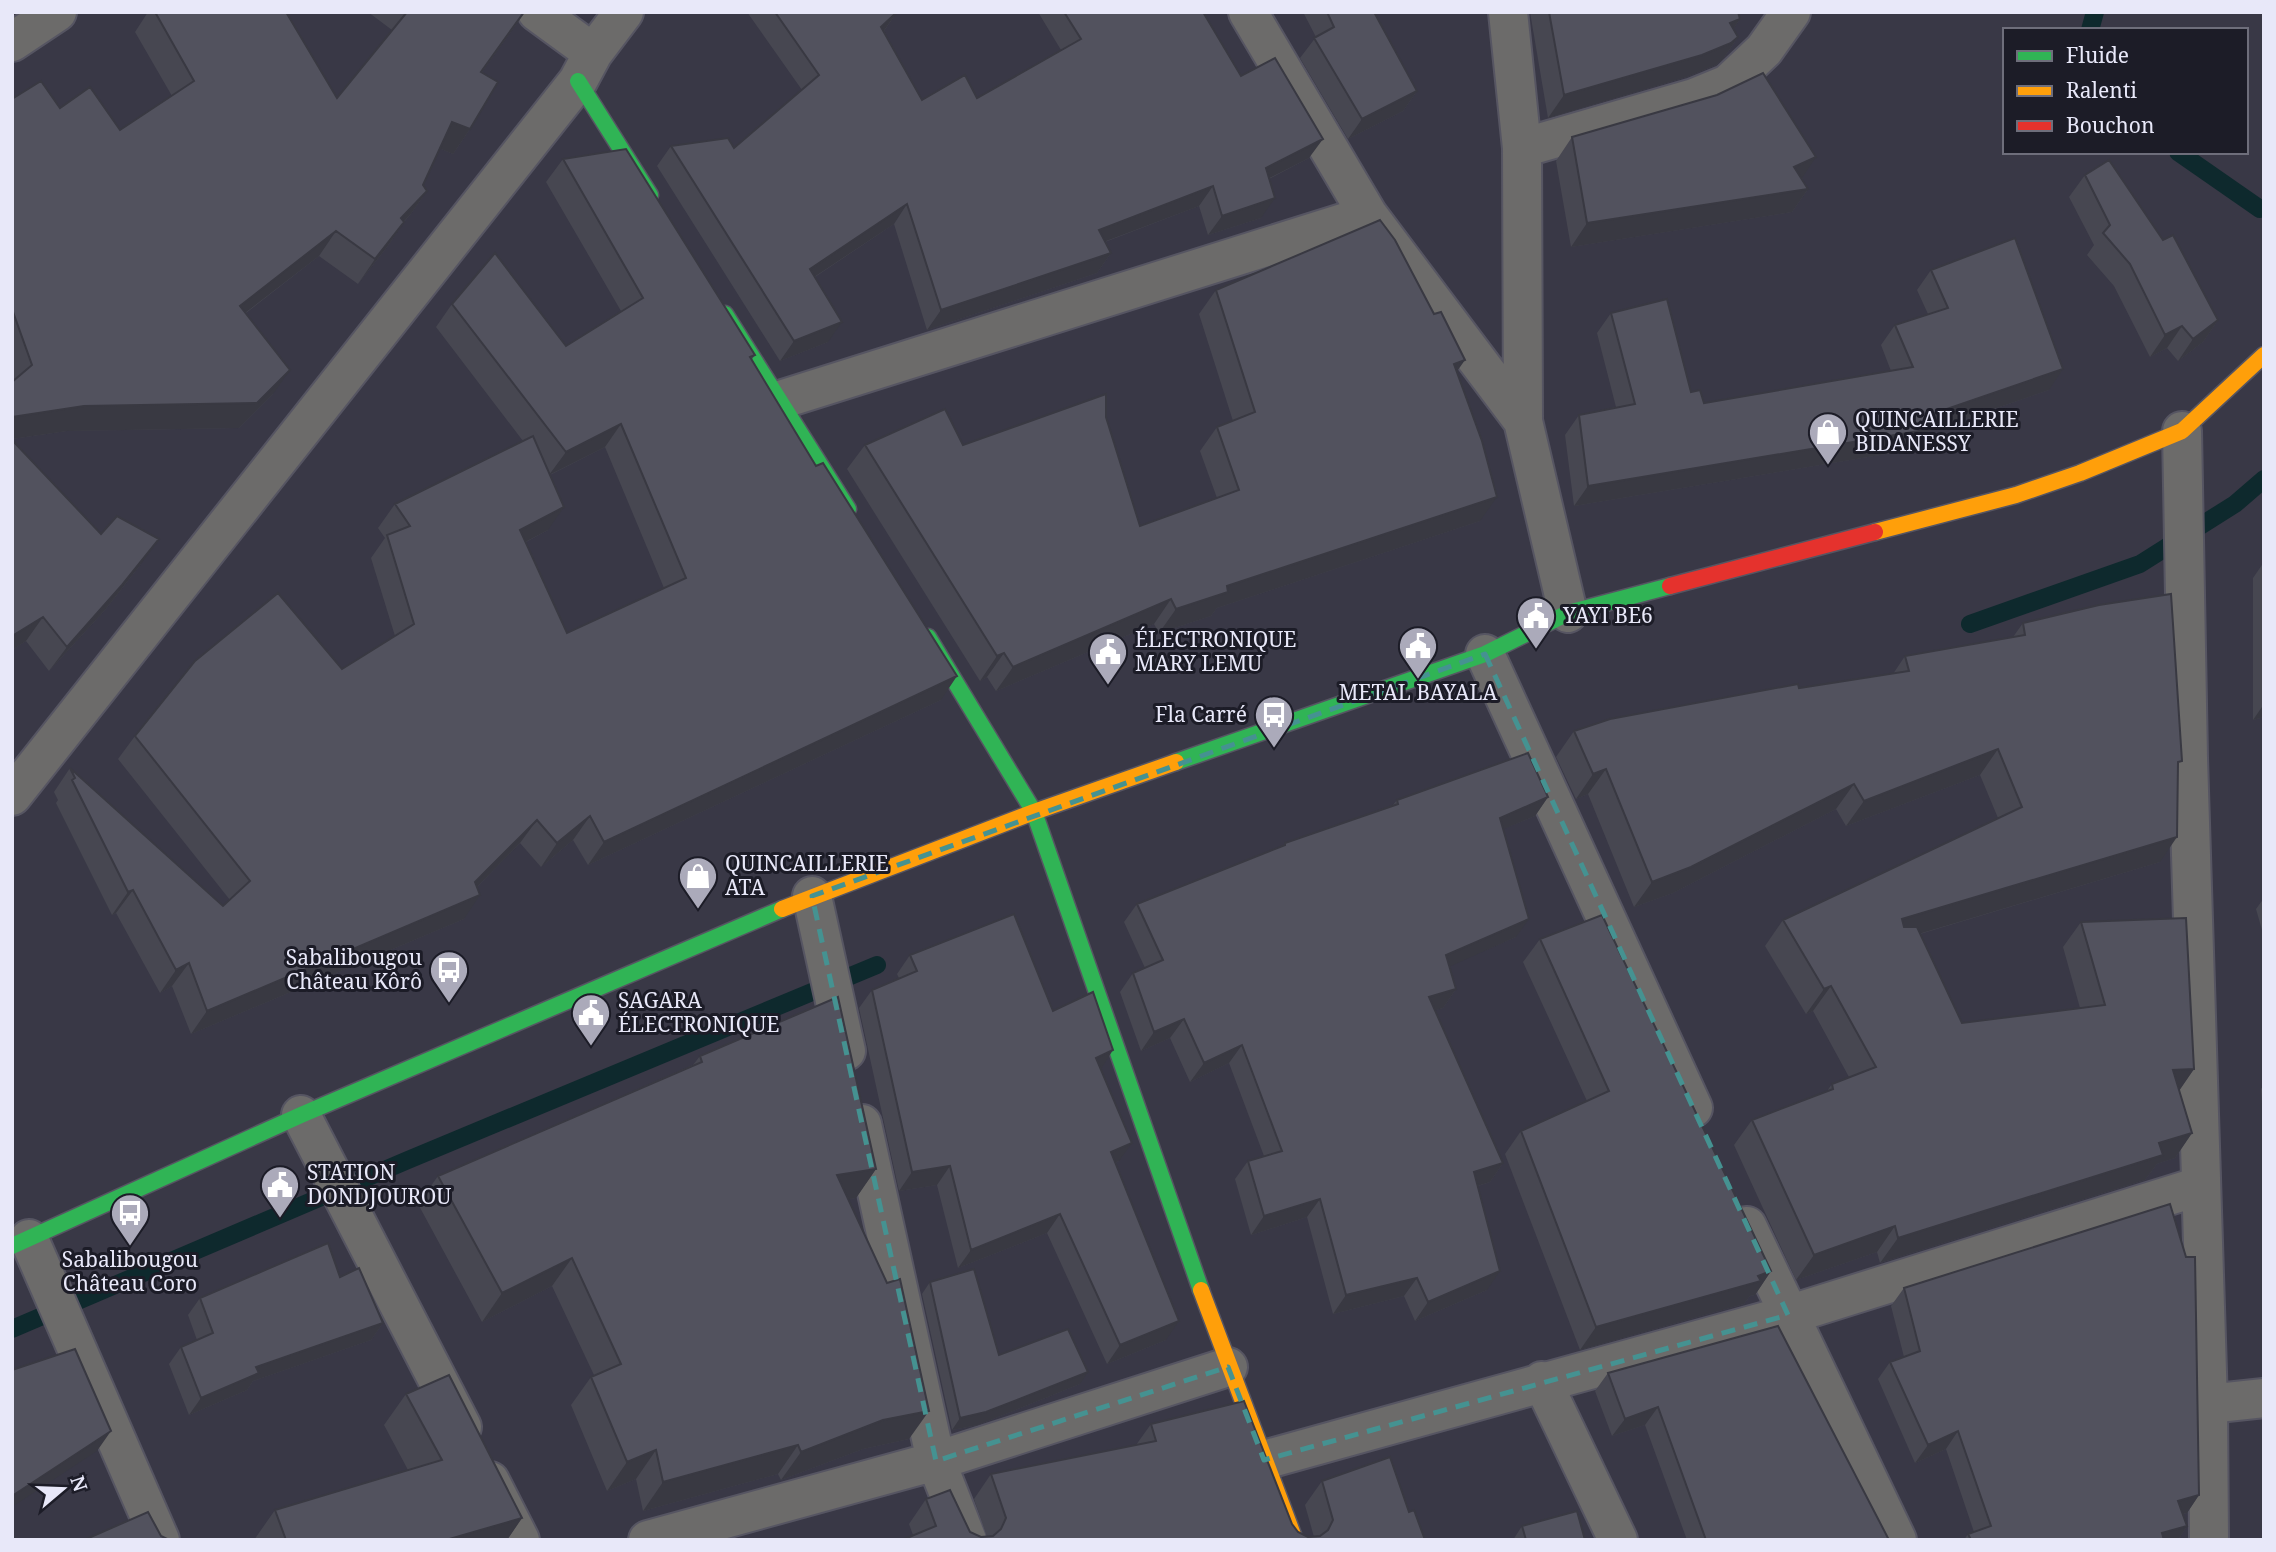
<svg xmlns="http://www.w3.org/2000/svg" width="2276" height="1552" font-family="'Noto Serif',serif">
<style>
.lines{fill:none;stroke-linecap:round;stroke-linejoin:round}
.stream{stroke:#0e292d;stroke-width:18}
.street-casing{stroke:#565562;stroke-width:42}
.fast-casing{stroke:#565562;stroke-width:19}
.slow-casing{stroke:#565562;stroke-width:19}
.jam-casing{stroke:#565562;stroke-width:19}
.street{stroke:#6c6b6a;stroke-width:38}
.fast{stroke:#30b455;stroke-width:16}
.slow{stroke:#ff9f0a;stroke-width:16}
.jam{stroke:#e5322d;stroke-width:16}
.wall{fill:#474751;fill-rule:evenodd}
.shaded-wall{fill:#393942}
.building{fill:#52525e;stroke:#393942;stroke-width:2}
.marked{fill:none;stroke:#459291;stroke-width:5;stroke-dasharray:14 9;stroke-linejoin:round}
.labels{text-anchor:middle;stroke-width:6;stroke-linejoin:round;paint-order:stroke}
.poi-label{font-size:21px;fill:#e8e8f9;stroke:#1c1c27;text-anchor:start}
</style>
<rect width="100%" height="100%" fill="#393846"/>
<g class="lines">
<path class="stream" d="M2090,30L2095,12
M2178,152L2260,209
M1970,624L2140,564L2235,504L2264,479
M12,1329L408,1160L877,965"/>
<g class="street-casing">
<path id="street" d="M537,12L593,53
M1248,12L1368,215L1523,421
M1508,12L1522,148L1523,421L1568,613
M12,42L57,12
M1522,148L1694,98L1728,84L1764,50L1791,12
M780,400L1368,215
M2182,431L2188,758L2208,1404L2209,1540
M1485,654L1693,1108
M12,796L578,81L593,53L624,12
M812,896L846,1051
M301,1115L462,1427
M862,1124L936,1461L967,1540
M1747,1226L1897,1540
M29,1239L160,1540
M1542,1381L1618,1540
M2208,1404L2264,1398
M1264,1460L1788,1315L2200,1186
M490,1481L520,1540
M648,1540L936,1461L1228,1367"/>
</g>
<g class="fast-casing">
<path id="fast" d="M578,81L650,195
M725,314L848,509
M928,637L1034,812L1201,1290
M1176,762L1485,654L1568,613L1670,586
M12,1246L301,1115L782,909"/>
</g>
<g class="slow-casing">
<path id="slow" d="M1875,532L2016,495L2080,473L2182,431L2264,355
M782,909L1034,812L1176,762
M1201,1290L1295,1540"/>
</g>
<g class="jam-casing">
<path id="jam" d="M1670,586L1875,532"/>
</g>
<use href="#street" class="street"/>
<use href="#fast" class="fast"/>
<use href="#slow" class="slow"/>
<use href="#jam" class="jam"/>
</g>
<path class="wall" d="M148,12H286L337,98L392,30L368,12H525L482,72L470,129L453,154L439,148L423,185L427,191L410,215L404,222L387,247L358,284L319,256L246,313L273,394L239,428L67,431L12,439V99L60,108L120,130L172,96L135,32Z
M747,12H897L884,31L922,100L977,98L1061,50L1038,12H1203L1241,76L1309,158L1269,179L1261,218L1208,235L1199,206L1105,242L1111,253L1097,273L927,330L894,224L815,277L828,342L780,361L657,166L671,146L734,148L802,90Z
M1303,12H1374L1417,91L1403,111L1348,139L1300,58L1316,37Z
M1530,12H1738L1740,19L1733,29L1738,37L1723,59L1716,65L1687,77L1548,118Z
M1572,137L1802,178L1808,189L1792,212L1571,247L1556,161Z
M563,159L755,355L752,359L941,700L588,865L573,840L541,867L520,843L477,887L464,919L191,1034L172,986L160,993L116,913L112,915L56,803L58,800L54,792L70,768L223,906L230,900L118,759L135,736L342,669L395,636L371,558L385,538L378,528L395,504L523,441L436,327L452,304L566,346L621,311L546,182ZM605,447L664,588L567,633L526,542L548,530L550,475Z
M2085,175L2218,320L2203,342L2178,361L2167,348L2150,357L2114,286L2087,255L2094,245L2069,197Z
M1931,270L2049,390L1929,431L1916,449L1574,506L1565,435L1579,415L1616,407L1597,333L1611,313L1704,403L1891,371L1881,345L1895,325L1928,314L1917,290Z
M1216,290L1457,372L1480,521L1217,608L1211,616L1159,633L1154,624L996,691L987,677L980,681L847,469L865,445H963L1106,417L1140,526L1217,498L1200,451L1217,427L1233,421L1199,314Z
M101,534L141,564L105,610L49,671L26,641L12,650Z
M2264,562V717L2253,720V578Z
M2023,623L2178,766L2160,862L1920,934L1962,1023L2080,1008L2063,947L2081,922L2194,1069L2179,1090L2192,1133L2175,1158L2157,1164L2145,1180L1880,1263L1877,1252L1796,1280L1734,1145L1752,1120L1827,1091L1832,1084L1849,1077L1813,1011L1806,1014L1765,946L1783,920L1998,818L1980,775L1846,826L1836,809L1673,893L1634,907L1588,794L1576,799L1556,757L1574,731L1799,688L1893,674L1905,656L2013,637Z
M1548,797L1535,816L1503,829L1516,937L1449,966L1456,989L1443,1008L1435,1010L1503,1163L1490,1182L1478,1186L1487,1290L1415,1321L1404,1296L1333,1314L1307,1217L1251,1235L1235,1179L1248,1161L1264,1156L1229,1063L1190,1082L1170,1038L1141,1051L1120,992L1133,973L1145,968L1124,922L1137,904L1282,847L1285,843L1393,805L1397,800Z
M2264,898V937L2256,909Z
M1540,939L1771,1271L1755,1295L1750,1296L1744,1304L1580,1350L1505,1154L1521,1131L1587,1101L1523,962Z
M910,955L1053,1011L1100,1069L1119,1161L1115,1163L1166,1340L1107,1364L1047,1233L958,1268L937,1185L899,1191L859,1008L872,990L899,978L897,974Z
M700,1056L876,1169L856,1198L848,1199L909,1439L863,1449L781,1480L778,1474L643,1511L636,1479L607,1491L571,1405L591,1377L594,1375L552,1286L482,1322L418,1204L438,1176L693,1065Z
M2264,1085V1134L2261,1089Z
M340,1277L383,1323L371,1340L253,1381L247,1390L189,1415L169,1364L181,1347L197,1340L188,1315L200,1298Z
M930,1282L999,1355L1080,1384L978,1425L952,1430L922,1294Z
M1904,1288L2199,1495L2187,1513L2183,1514L2187,1526L2178,1540H1964L1968,1534L1974,1532L1946,1449L1915,1463L1878,1379L1890,1362L1904,1357L1891,1306Z
M1608,1373L1889,1540H1687L1645,1425L1612,1436L1595,1391Z
M406,1394L522,1518L507,1540H254L275,1510L408,1470L384,1425Z
M1151,1424L1292,1524L1298,1532L1308,1537H1314L1305,1505L1322,1481L1409,1512L1425,1540H902L913,1535L909,1524L926,1499L970,1532L981,1537H987L974,1499L991,1474L1136,1445Z
M1522,1526L1585,1540H1513Z"/>
<path class="shaded-wall" d="M897,12L883,32L881,27Z
M1740,19L1725,41L1730,23Z
M1738,37L1723,59L1716,65L1687,77L1548,118L1564,95Z
M1417,91L1403,111L1348,139L1362,119Z
M452,122L470,129L453,154L434,146Z
M1323,139L1309,158L1252,187L1266,168Z
M1816,157L1800,181L1794,167Z
M1213,186L1199,206L1085,249L1099,230Z
M1808,189L1792,212L1571,247L1587,223Z
M427,191L410,215L384,242L401,218Z
M1275,198L1261,218L1208,235L1222,216Z
M907,204L894,224L796,289L810,269Z
M404,222L387,247L358,284L375,259Z
M336,231L319,256L223,330L240,306Z
M1111,253L1097,273L927,330L941,310Z
M2218,320L2203,342L2178,361L2193,339Z
M842,322L828,342L780,361L794,341Z
M2182,326L2167,348L2150,357L2165,335Z
M1465,360L1448,384L1454,364Z
M2063,369L2049,390L1929,431L1916,449L1574,506L1588,486L1926,416Z
M290,370L273,394L239,428L67,431L12,439V417Z
M621,424L605,447L549,475L566,452Z
M1497,497L1480,521L1217,608L1211,616L1159,633L1176,609L1227,586Z
M564,507L548,530L504,553L520,530Z
M159,539L141,564L105,610L49,671L67,647Z
M1171,599L1154,624L996,691L1013,667Z
M43,617L26,641L12,650V636Z
M1004,653L987,677L980,681L997,656Z
M957,676L941,700L588,865L604,842Z
M2264,704V717L2253,720Z
M1998,749L1980,775L1846,826L1864,801Z
M1606,769L1588,794L1576,799L1593,774Z
M1854,784L1836,809L1673,893L1634,907L1652,882Z
M1548,797L1535,816L1487,836L1500,818Z
M590,816L573,840L541,867L557,843Z
M537,820L520,843L460,904L480,895L464,919L191,1034L207,1011L475,882Z
M2177,837L2160,862L1885,944L1902,919Z
M133,890L116,913L112,915L128,892Z
M1529,919L1516,937L1433,974L1446,955Z
M189,963L172,986L160,993L176,970Z
M1831,986L1813,1011L1806,1014L1824,989Z
M1456,989L1443,1008L1416,1016L1429,997Z
M1184,1019L1170,1038L1141,1051L1154,1032Z
M1242,1045L1229,1063L1190,1082L1204,1063Z
M1113,1050L1101,1069L1096,1058Z
M2194,1069L2177,1094L2173,1070Z
M2192,1133L2175,1158L2157,1164L2145,1180L1880,1263L1898,1238L2159,1143Z
M1132,1143L1119,1161L1098,1171L1111,1152Z
M1503,1163L1490,1182L1461,1191L1474,1172Z
M950,1166L937,1185L899,1191L912,1172Z
M876,1169L856,1198L817,1204L837,1175Z
M1320,1199L1307,1217L1251,1235L1264,1216Z
M1060,1214L1047,1233L958,1268L971,1250Z
M1895,1226L1877,1252L1796,1280L1814,1255Z
M572,1258L552,1286L482,1322L502,1293Z
M1500,1271L1487,1290L1415,1321L1428,1302Z
M1771,1271L1755,1295L1750,1296L1744,1304L1580,1350L1596,1327Z
M1417,1278L1404,1296L1333,1314L1346,1295Z
M1179,1321L1166,1340L1107,1364L1120,1345Z
M383,1323L371,1340L253,1381L247,1390L189,1415L201,1398L256,1367Z
M1088,1372L1080,1384L978,1425L952,1430L960,1418Z
M1658,1407L1645,1425L1612,1436L1625,1419Z
M929,1411L909,1439L863,1449L781,1480L801,1452L883,1420Z
M111,1431L97,1451L12,1507V1496Z
M1958,1431L1946,1449L1915,1463L1928,1445Z
M798,1445L778,1474L643,1511L663,1482Z
M656,1450L636,1479L607,1491L627,1462Z
M2199,1495L2187,1513L2166,1518L2178,1501Z
M522,1518L507,1540H446Z
M2187,1526L2178,1540H2158L2162,1533Z"/>
<path class="building" d="M155,12H286L337,98L407,12H524L481,72L498,82L470,129L452,122L423,185L427,191L401,218L404,222L375,259L336,231L240,306L290,370L257,403L84,406L12,417V382L32,365L12,309V99L41,81L60,108L90,87L120,130L194,81Z
M775,12H897L881,27L922,100L965,75L977,98L1081,39L1064,12H1203L1241,76L1275,58L1323,139L1266,168L1275,198L1222,216L1213,186L1099,230L1111,253L941,310L907,204L810,269L842,322L794,341L671,146L728,138L734,148L819,75Z
M1327,12H1374L1417,91L1362,119L1314,38L1334,27Z
M1549,12H1738L1740,19L1730,23L1738,37L1731,43L1702,55L1564,95Z
M1763,73L1816,157L1794,167L1808,189L1587,223L1572,137L1717,95Z
M626,149L755,355L750,357L816,466L823,463L957,676L604,842L590,816L557,843L537,820L475,882L480,895L207,1011L189,963L176,970L133,890L128,892L72,780L75,778L70,768L223,906L250,881L135,736L195,661L278,593L342,669L414,624L387,535L410,526L395,504L533,436L564,507L520,530L567,633L686,578L621,424L566,452L452,304L495,253L566,346L643,298L563,159Z
M2109,160L2163,240L2173,235L2218,320L2193,339L2182,326L2165,335L2130,264L2103,233L2110,225L2085,175Z
M1380,220L1395,240L1434,314L1441,312L1465,360L1454,364L1482,441L1497,497L1227,586L1228,592L1176,609L1171,599L1013,667L1004,653L997,656L865,445L945,409L963,445L1106,394V417L1140,526L1239,490L1217,427L1255,412L1216,290Z
M2015,238L2063,369L1926,416L1931,429L1588,486L1579,415L1635,404L1611,313L1667,299L1691,392L1700,390L1704,403L1913,367L1895,325L1948,308L1931,270Z
M12,440L101,534L117,516L159,539L122,585L67,647L43,617L12,636Z
M2171,594L2182,761L2178,762L2177,837L1902,919L1904,927H1917L1962,1023L2105,1005L2081,922L2186,918L2194,1069L2173,1070L2192,1133L2159,1143L2163,1155L1898,1238L1895,1226L1814,1255L1752,1120L1833,1089L1832,1084L1876,1067L1831,986L1824,989L1783,920L2022,807L1998,749L1864,801L1854,784L1691,867L1652,882L1606,769L1593,774L1574,731L1610,719L1798,684L1799,688L1909,671L1905,656L2025,635L2023,623L2099,605Z
M1528,753L1548,797L1500,818L1529,919L1446,955L1456,989L1429,997L1503,1163L1474,1172L1500,1271L1428,1302L1417,1278L1346,1295L1320,1199L1264,1216L1248,1161L1282,1151L1242,1045L1204,1063L1184,1019L1154,1032L1133,973L1163,960L1137,904L1285,845V843L1398,804L1397,800Z
M1014,914L1053,1011L1093,992L1113,1050L1096,1058L1132,1143L1111,1152L1179,1321L1120,1345L1060,1214L971,1250L950,1166L912,1172L872,990L917,971L910,955Z
M1602,915L1771,1271L1758,1276L1761,1281L1596,1327L1521,1131L1609,1091L1540,939Z
M838,997L876,1169L837,1175L887,1283L900,1279L929,1411L883,1420L801,1452L798,1445L663,1482L656,1450L627,1462L591,1377L621,1364L572,1258L502,1293L438,1176L702,1062L700,1056Z
M2170,1204L2186,1257H2195L2199,1495L2178,1501L2187,1526L2162,1533L2164,1540H1971L1968,1534L1991,1526L1958,1431L1928,1445L1890,1362L1920,1351L1904,1288Z
M328,1243L340,1277L359,1268L383,1323L256,1367L259,1373L201,1398L181,1347L213,1333L200,1298Z
M974,1269L999,1355L1068,1329L1088,1372L986,1412L960,1418L930,1282Z
M1778,1326L1889,1540H1706L1658,1407L1625,1419L1608,1373Z
M75,1349L111,1431L12,1496V1370Z
M449,1375L522,1518L446,1540H286L275,1510L442,1460L406,1394Z
M1244,1401L1292,1524L1298,1532L1308,1537L1320,1536L1328,1530L1333,1520L1322,1481L1390,1457L1409,1512L1414,1510L1425,1540H902L936,1526L926,1499L950,1490L970,1532L981,1537L993,1536L1001,1529L1006,1518L991,1474L1156,1441L1151,1424Z
M1577,1511L1585,1540H1526L1522,1526Z
M148,1512L161,1536L169,1540H84Z"/>
<path class="marked" d="M1485,654L1788,1315L1264,1460L1228,1367L936,1461L812,896Z"/>
<defs>
<g id="shop-pin" transform="scale(2.0125)"><path d="M0 17L-7.5 6A9.5 9.5 0 1 1 7.5 6Z" fill="#abaaba" stroke="#1c1c27"/><path d="M-5-2.5h2.3a2.7 3.5 0 0 1 5.4 0H5L5.5 6h-11ZM-1.5-2.5h3a1.5 2.3 0 0 0-3 0Z" fill="#fff"/></g>
<g id="civic-pin" transform="scale(2.0125)"><path d="M0 17L-7.5 6A9.5 9.5 0 1 1 7.5 6Z" fill="#abaaba" stroke="#1c1c27"/><path d="M-.6-6.5H3V-4.5H.6V-3L4-1V1h2V6H-6V1h2V-1L-.6-3ZM-1.2 2.5V6h2.4V2.5Z" fill="#fff"/></g>
<g id="bus-pin" transform="scale(2.0125)"><path d="M0 17L-7.5 6A9.5 9.5 0 1 1 7.5 6Z" fill="#abaaba" stroke="#1c1c27"/><path d="M-5-6H5V4H4V6H2V4H-2V6H-4V4H-5ZM-3.5-4V0h7V-4ZM-3.5 1.2v1.5H-2V1.2ZM2 1.2v1.5H3.5V1.2Z" fill="#fff"/></g>
</defs>
<g fill-rule="evenodd">
<use href="#shop-pin" x="1828" y="432"/>
<use href="#civic-pin" x="1536" y="616"/>
<use href="#civic-pin" x="1418" y="646"/>
<use href="#civic-pin" x="1108" y="652"/>
<use href="#bus-pin" x="1274" y="715"/>
<use href="#shop-pin" x="698" y="876"/>
<use href="#bus-pin" x="449" y="970"/>
<use href="#civic-pin" x="591" y="1013"/>
<use href="#civic-pin" x="280" y="1185"/>
<use href="#bus-pin" x="130" y="1213"/>
</g>
<g class="labels">
<g class="poi-label">
<text x="1855" y="427">QUINCAILLERIE<tspan x="1855" dy="24">BIDANESSY</tspan></text>
<text x="1563" y="623">YAYI BE6</text>
<text x="1135" y="647">ÉLECTRONIQUE<tspan x="1135" dy="24">MARY LEMU</tspan></text>
<text x="1418" y="700" text-anchor="middle">METAL BAYALA</text>
<text x="1247" y="722" text-anchor="end">Fla Carré</text>
<text x="725" y="871">QUINCAILLERIE<tspan x="725" dy="24">ATA</tspan></text>
<text x="422" y="965" text-anchor="end">Sabalibougou<tspan x="422" dy="24">Château Kôrô</tspan></text>
<text x="618" y="1008">SAGARA<tspan x="618" dy="24">ÉLECTRONIQUE</tspan></text>
<text x="307" y="1180">STATION<tspan x="307" dy="24">DONDJOUROU</tspan></text>
<text x="130" y="1267" text-anchor="middle">Sabalibougou<tspan x="130" dy="24">Château Coro</tspan></text>
</g>
</g>
<rect width="2276" height="1552" fill="none" stroke="#e8e8f9" stroke-width="28"/>
<rect x="2003" y="28" width="245" height="126" fill="#1c1c27" stroke="#6e6e7b" stroke-width="2"/>
<rect x="2017" y="51" width="35" height="10" fill="#30b455" stroke="#6e6e7b" stroke-width="2"/>
<text x="2066" y="63" font-size="21" fill="#e8e8f9">Fluide</text>
<rect x="2017" y="86" width="35" height="10" fill="#ff9f0a" stroke="#6e6e7b" stroke-width="2"/>
<text x="2066" y="98" font-size="21" fill="#e8e8f9">Ralenti</text>
<rect x="2017" y="121" width="35" height="10" fill="#e5322d" stroke="#6e6e7b" stroke-width="2"/>
<text x="2066" y="133" font-size="21" fill="#e8e8f9">Bouchon</text>
<g transform="translate(63 1489) rotate(71)" stroke="#1c1c27" stroke-width="5" paint-order="stroke">
<path d="M0-5L12 26L0 18L-12 26Z" fill="#e8e8f9"/>
<text y="-10" font-size="19" font-weight="bold" text-anchor="middle" fill="#e8e8f9">N</text>
</g>
</svg>
